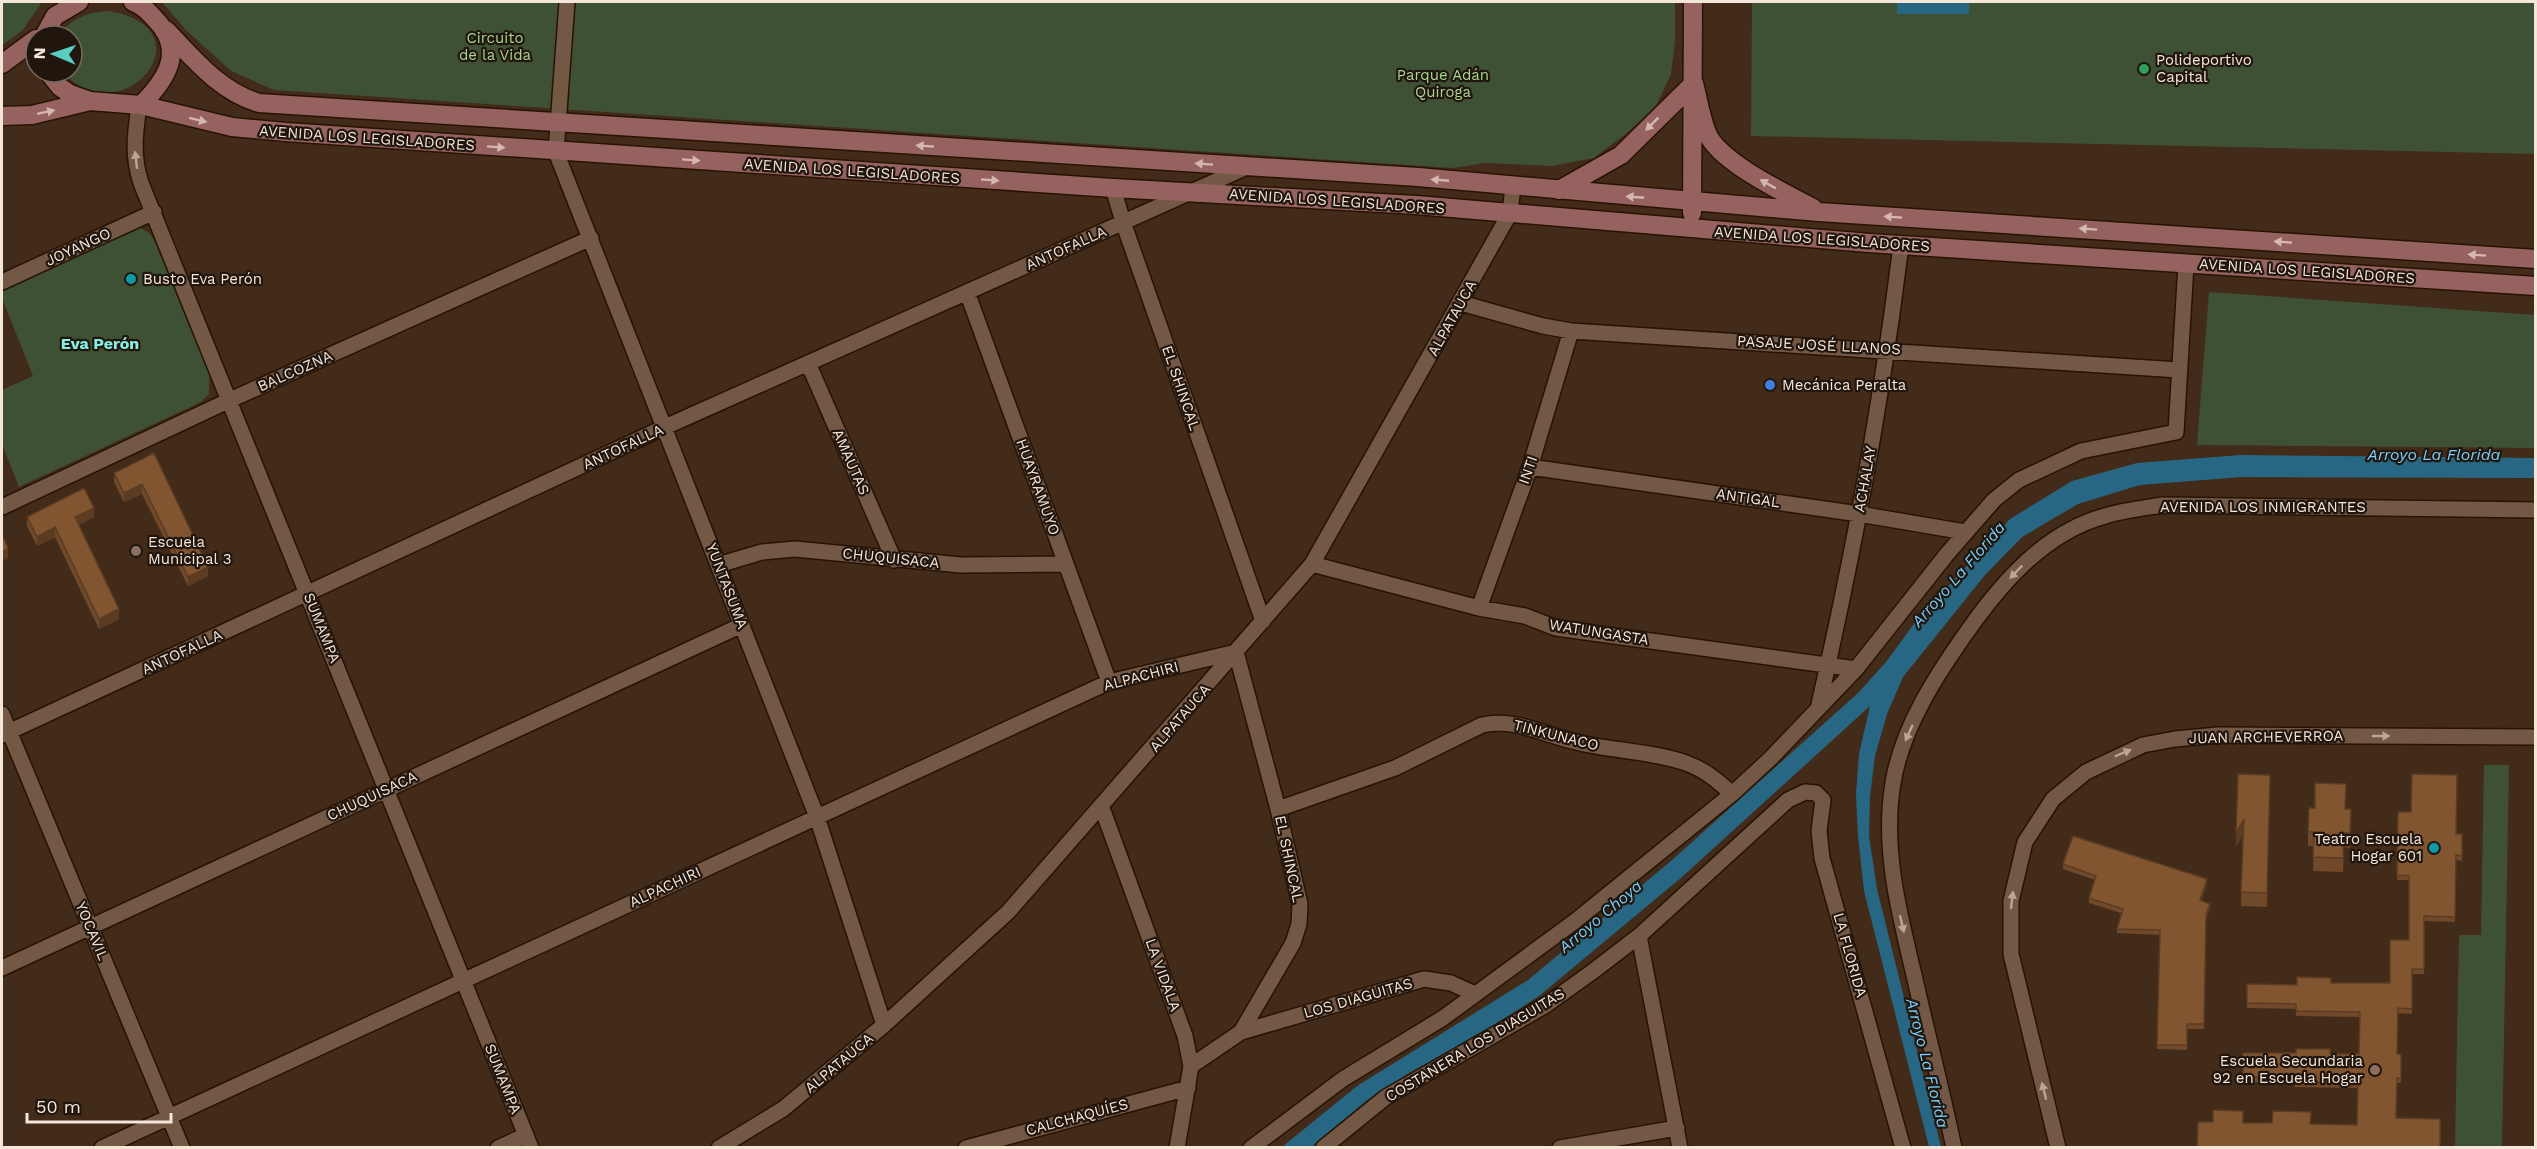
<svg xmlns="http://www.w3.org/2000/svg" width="2537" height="1149" font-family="'Work Sans',sans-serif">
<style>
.green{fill:#3f5135}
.water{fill:#286784}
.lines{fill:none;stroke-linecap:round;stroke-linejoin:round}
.street-casing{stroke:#281302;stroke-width:18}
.secondary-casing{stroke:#281302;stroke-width:21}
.street{stroke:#725845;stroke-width:15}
.secondary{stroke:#96625f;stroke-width:18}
.wall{fill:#70492a}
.shaded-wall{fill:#5b3c22}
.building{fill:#825531;stroke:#5b3c22;stroke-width:1.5}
.oneway{fill:#d4b8af}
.oneway2{fill:#baa697}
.leisure-dot{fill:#2e9e5b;stroke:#21160e;stroke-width:2}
.culture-dot{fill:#0f9aa8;stroke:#21160e;stroke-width:2}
.shop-dot{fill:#3f7fe0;stroke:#21160e;stroke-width:2}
.education-dot{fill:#8d6e63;stroke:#21160e;stroke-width:2}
.labels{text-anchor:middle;stroke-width:4.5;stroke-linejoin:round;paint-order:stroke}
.park-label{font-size:15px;fill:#a7d68e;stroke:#21160e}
.poi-label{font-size:15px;fill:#f5e6da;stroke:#21160e;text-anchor:start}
.street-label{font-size:15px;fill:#f5e6da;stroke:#21160e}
.neighbourhood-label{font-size:16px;font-weight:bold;fill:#86efe3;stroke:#21160e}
.water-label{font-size:16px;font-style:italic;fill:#75d1ff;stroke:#21160e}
</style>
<rect width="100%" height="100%" fill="#422b19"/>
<path class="green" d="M2,2H42L22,31L2,45Z
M162,2H1675V40L1671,74L1656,106L1628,132L1594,158L1552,166L1485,163L1453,168L274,90L231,71L186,30Z
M1752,2H2535V154L1751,136Z
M109,11C212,28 123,138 63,72H72V36H59C70,18 89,12 109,11Z
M141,228L149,233L154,240L209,374V394L201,402L19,487L2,444V390L33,376L2,298V289L130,229Z
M2209,292L2535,315V448L2197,445Z
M2484,765H2509L2502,1147H2455L2459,935H2481Z"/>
<path class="water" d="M1897,2H1969V14H1897Z
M2241,455L2535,458V478L2242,477L2140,485L2078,504L2022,537L1985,575L1903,677L1887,714L1875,756L1870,796L1869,836L1877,889L1941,1147H1929L1864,891L1858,836L1856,794L1859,754L1870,706L1682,877L1539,996L1488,1029L1411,1072L1366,1101L1312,1147H1282L1357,1086L1528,980L1671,861L1858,693L1886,662L1916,621L2010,519L2072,481L2137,463Z"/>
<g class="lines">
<g class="street-casing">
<path id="street" d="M567,2L556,152L817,817L884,1025
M139,106C135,133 132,156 141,183L531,1148
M1113,188L1123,222L1263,621
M2,282L154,212
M967,292L1109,682
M1461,303L1543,326L1571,331L2179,370
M808,363L894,560
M1530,467L1859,514L1965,532
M2,507L230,400L591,238
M1312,564L1479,608L1525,616L1556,628L1856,669
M718,565L762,552L795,549L961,565L1066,564
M1479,608L1530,467L1571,331
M1818,709C1853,556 1882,401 1901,245
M2,714L182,1148
M2,735L665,427L1247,167
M1102,808L1185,1036L1191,1066L1177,1148
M1278,809L1395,768L1482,725C1517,718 1544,735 1576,742C1611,751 1652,751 1686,763C1705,770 1717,780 1732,794
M1639,936L1680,1148
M2,968L742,625
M1241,1032L1424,979L1451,983L1475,994
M102,1148L1109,682L1236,652L1278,809L1300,904L1299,924L1293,943L1241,1032L1191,1066
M498,1148L526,1135
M719,1148L783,1109L884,1025L1008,912L1312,564L1510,213L1513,186
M966,1148L1188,1088
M1251,1148L1343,1079L1443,1018L1574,922L1732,794L1771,758L1856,669L1947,554L1994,500L2019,480L2081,451L2176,432L2186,264
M1323,1148L1386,1097L1546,1005L1592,972L1639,936L1788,800L1805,792L1816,793L1823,800L1819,831L1822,858L1903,1148
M1560,1148L1677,1128
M1954,1148C1942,1090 1927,1033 1914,975C1899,912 1882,848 1893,783C1902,727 1937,674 1969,629C2003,581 2046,532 2105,516C2124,510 2144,508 2163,505L2536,510
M2058,1148L2011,954V901L2025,842L2053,799L2086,772L2143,745L2175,739L2218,735L2536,737"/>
</g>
<g class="secondary-casing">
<path id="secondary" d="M133,2C143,6 148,11 155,19C186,50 167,79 141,105
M166,30C194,59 219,91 259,103L1418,177L1819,212L2536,259
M44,36L55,16L79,2
M2,64L36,39
M48,72L60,87L70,94L90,101L141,105L232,127L286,132L1113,188L1416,205L1869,243L2536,286
M2,116L32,115L90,101
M1559,190L1621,155L1694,83C1698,99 1701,117 1707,133C1719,162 1785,193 1813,208
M1692,213L1693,2"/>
</g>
<use href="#street" class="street"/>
<use href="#secondary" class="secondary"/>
</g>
<path class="wall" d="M154,453L208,576L188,586L142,494L124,502L114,482V473Z
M27,517H94L79,525L119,619L99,629L55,537L37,546L27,526Z
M2270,775L2267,907L2241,906L2243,834L2236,847Z
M2345,809L2351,823L2350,848L2344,847L2343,872L2313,871L2314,846H2308V832Z
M2398,812L2456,834L2462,839V861L2456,860L2455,922L2424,921V974H2412V1014L2398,1013L2397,1054H2401V1083H2397L2396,1118L2440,1148L2243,1123L2357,1125L2358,1088L2295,1087V1082H2243V1053L2359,1054L2360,1017L2296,1016V1009L2247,1008V984L2297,985L2331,983H2390L2409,940V880H2397Z
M2063,864L2207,884L2201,901L2210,909L2206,919L2204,1029H2187V1050L2157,1049L2160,935L2117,933V929L2121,913L2089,903V898L2095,880L2063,869Z"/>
<path class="shaded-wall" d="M142,484V494L124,502V493Z
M94,508V517L75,527V517Z
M55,527V537L37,546V537Z
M8,548V558L2,561V552Z
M208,567V576L188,586V577Z
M119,609V619L99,629V619Z
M2244,819V833L2236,847V833Z
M2207,879V884L2200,905V900Z
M2210,904V909L2206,919L2204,1029L2206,915Z"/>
<path class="building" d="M154,453L208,567L188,577L142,484L124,493L114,473Z
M84,488L94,508L75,517L119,609L99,619L55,527L37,537L27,517Z
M2,535L8,548L2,552Z
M2238,774L2270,775L2267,893L2241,892L2244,819L2236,833Z
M2412,774L2457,775L2456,834H2462V856L2456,855L2455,917L2424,916V969H2412V1009L2398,1008L2397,1054H2401V1078H2397L2396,1118L2440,1119V1148H2197L2198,1122H2213V1110L2243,1111V1123H2272L2273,1111L2311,1112L2310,1124L2357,1125L2358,1083L2295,1082L2296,1077H2243V1053H2296V1049H2330V1054H2359L2360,1012L2296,1011V1004L2247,1003V984L2297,985V977L2331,978V983H2390V940H2409V876L2397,875L2398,812H2411Z
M2315,783L2346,784L2345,809H2351L2350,833H2344L2343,858L2313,857L2314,832H2308L2309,808H2315Z
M2073,836L2207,879L2200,900L2210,904L2206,915L2204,1024H2187V1045H2157L2160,930L2117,929L2123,909L2089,898L2096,876L2063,864Z"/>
<defs><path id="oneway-solid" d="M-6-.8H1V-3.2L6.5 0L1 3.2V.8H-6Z" transform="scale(1.5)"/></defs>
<g class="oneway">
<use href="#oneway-solid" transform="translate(46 112) rotate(-12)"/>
<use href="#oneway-solid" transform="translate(198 120) rotate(14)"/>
<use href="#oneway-solid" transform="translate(1652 124) rotate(135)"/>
<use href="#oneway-solid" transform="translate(925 146) rotate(-176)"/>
<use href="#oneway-solid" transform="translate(496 147) rotate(4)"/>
<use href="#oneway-solid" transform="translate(691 160) rotate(4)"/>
<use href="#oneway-solid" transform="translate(1204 164) rotate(-176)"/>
<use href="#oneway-solid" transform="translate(990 180) rotate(4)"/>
<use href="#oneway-solid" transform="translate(1440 180) rotate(-175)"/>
<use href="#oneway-solid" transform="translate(1768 184) rotate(-151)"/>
<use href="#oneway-solid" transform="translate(1635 197) rotate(-175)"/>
<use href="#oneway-solid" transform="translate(1893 217) rotate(-176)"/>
<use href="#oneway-solid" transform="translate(2088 229) rotate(-176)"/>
<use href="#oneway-solid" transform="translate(2283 242) rotate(-176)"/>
<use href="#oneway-solid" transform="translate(2477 255) rotate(-176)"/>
</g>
<g class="oneway2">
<use href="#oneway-solid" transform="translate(136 160) rotate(-97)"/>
<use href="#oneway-solid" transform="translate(2016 572) rotate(134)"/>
<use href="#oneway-solid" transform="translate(1909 733) rotate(115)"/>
<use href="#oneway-solid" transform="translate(2381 736)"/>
<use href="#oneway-solid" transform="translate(2123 753) rotate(-23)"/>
<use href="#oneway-solid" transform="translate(2012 900) rotate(-83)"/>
<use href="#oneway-solid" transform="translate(1902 924) rotate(77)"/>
<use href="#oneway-solid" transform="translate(2044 1091) rotate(-104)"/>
</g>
<circle class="leisure-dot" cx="2144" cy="69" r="6"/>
<g class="culture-dot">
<circle cx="131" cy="279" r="6"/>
<circle cx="2434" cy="848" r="6"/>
</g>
<circle class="shop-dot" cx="1770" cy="385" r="6"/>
<g class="education-dot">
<circle cx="136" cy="551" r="6"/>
<circle cx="2375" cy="1070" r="6"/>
</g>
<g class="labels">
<g class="park-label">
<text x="495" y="43">Circuito<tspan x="495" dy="17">de la Vida</tspan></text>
<text x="1443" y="80">Parque Adán<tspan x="1443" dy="17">Quiroga</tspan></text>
</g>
<g class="poi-label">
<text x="2156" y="65">Polideportivo<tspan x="2156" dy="17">Capital</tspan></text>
<text x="143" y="284">Busto Eva Perón</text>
<text x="1782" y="390">Mecánica Peralta</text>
<text x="148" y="547">Escuela<tspan x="148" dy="17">Municipal 3</tspan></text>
<text x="2422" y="844" text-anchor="end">Teatro Escuela<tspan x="2422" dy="17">Hogar 601</tspan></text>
<text x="2363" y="1066" text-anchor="end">Escuela Secundaria<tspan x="2363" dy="17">92 en Escuela Hogar</tspan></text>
</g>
<g class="street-label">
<text transform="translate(367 138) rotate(4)" y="5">AVENIDA LOS LEGISLADORES</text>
<text transform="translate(852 171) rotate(4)" y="5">AVENIDA LOS LEGISLADORES</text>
<text transform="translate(1337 201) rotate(4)" y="5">AVENIDA LOS LEGISLADORES</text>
<text transform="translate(1822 239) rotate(4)" y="5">AVENIDA LOS LEGISLADORES</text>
<text transform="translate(78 247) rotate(-25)" y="5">JOYANGO</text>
<text transform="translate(1066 248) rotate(-24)" y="5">ANTOFALLA</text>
<text transform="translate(2307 271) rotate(4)" y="5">AVENIDA LOS LEGISLADORES</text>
<text transform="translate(1452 318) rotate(-61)" y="5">ALPATAUCA</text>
<text transform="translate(1819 345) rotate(3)" y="5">PASAJE JOSÉ LLANOS</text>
<text transform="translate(295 371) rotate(-24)" y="5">BALCOZNA</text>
<text transform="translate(1181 388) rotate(71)" y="5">EL SHINCAL</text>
<text transform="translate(623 447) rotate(-25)" y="5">ANTOFALLA</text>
<text transform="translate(851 462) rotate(66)" y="5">AMAUTAS</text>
<text transform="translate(1528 470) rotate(-71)" y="5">INTI</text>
<text transform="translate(1865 479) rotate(-80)" y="5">ACHALAY</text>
<text transform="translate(1038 487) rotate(70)" y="5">HUAYRAMUYO</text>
<text transform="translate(1748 498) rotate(8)" y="5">ANTIGAL</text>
<text x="2263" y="512">AVENIDA LOS INMIGRANTES</text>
<text transform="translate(891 558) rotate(6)" y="5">CHUQUISACA</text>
<text transform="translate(727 586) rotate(69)" y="5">YUNTASUMA</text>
<text transform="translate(322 628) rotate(68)" y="5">SUMAMPA</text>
<text transform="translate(1599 632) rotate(9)" y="5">WATUNGASTA</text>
<text transform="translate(182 652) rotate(-25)" y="5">ANTOFALLA</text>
<text transform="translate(1141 676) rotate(-15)" y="5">ALPACHIRI</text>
<text transform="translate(1180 718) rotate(-49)" y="5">ALPATAUCA</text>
<text transform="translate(1556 735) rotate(14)" y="5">TINKUNACO</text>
<text transform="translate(2266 737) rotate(-1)" y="5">JUAN ARCHEVERROA</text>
<text transform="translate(372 796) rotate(-25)" y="5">CHUQUISACA</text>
<text transform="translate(1289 859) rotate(78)" y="5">EL SHINCAL</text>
<text transform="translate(665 887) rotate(-25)" y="5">ALPACHIRI</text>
<text transform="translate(92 931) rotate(67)" y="5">YOCAVIL</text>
<text transform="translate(1850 955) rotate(74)" y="5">LA FLORIDA</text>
<text transform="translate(1163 975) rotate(70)" y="5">LA VIDALA</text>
<text transform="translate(1358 998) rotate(-16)" y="5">LOS DIAGUITAS</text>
<text transform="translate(1475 1045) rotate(-31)" y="5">COSTANERA LOS DIAGUITAS</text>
<text transform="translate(839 1063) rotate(-40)" y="5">ALPATAUCA</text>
<text transform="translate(503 1079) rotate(68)" y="5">SUMAMPA</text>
<text transform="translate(1077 1117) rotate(-15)" y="5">CALCHAQUÍES</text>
</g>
<g class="neighbourhood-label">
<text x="100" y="349">Eva Perón</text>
</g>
<g class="water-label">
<text x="2434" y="460">Arroyo La Florida</text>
<text transform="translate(1958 574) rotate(-49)" y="6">Arroyo La Florida</text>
<text transform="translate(1600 916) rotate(-40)" y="6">Arroyo Choya</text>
<text transform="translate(1928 1063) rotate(76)" y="6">Arroyo La Florida</text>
</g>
</g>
<rect width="2537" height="1149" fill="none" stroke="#f5e6da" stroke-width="6"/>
<g transform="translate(54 54) rotate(272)"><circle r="28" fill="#21160e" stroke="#766960" stroke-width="1.5"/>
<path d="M0-4.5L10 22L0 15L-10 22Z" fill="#57cec1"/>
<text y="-9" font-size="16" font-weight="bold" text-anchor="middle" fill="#f5e6da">N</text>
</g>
<path d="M27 1113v9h144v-9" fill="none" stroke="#f5e6da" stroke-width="3"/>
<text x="36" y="1113" font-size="18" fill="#f5e6da" stroke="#21160e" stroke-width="4.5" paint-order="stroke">50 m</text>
</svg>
